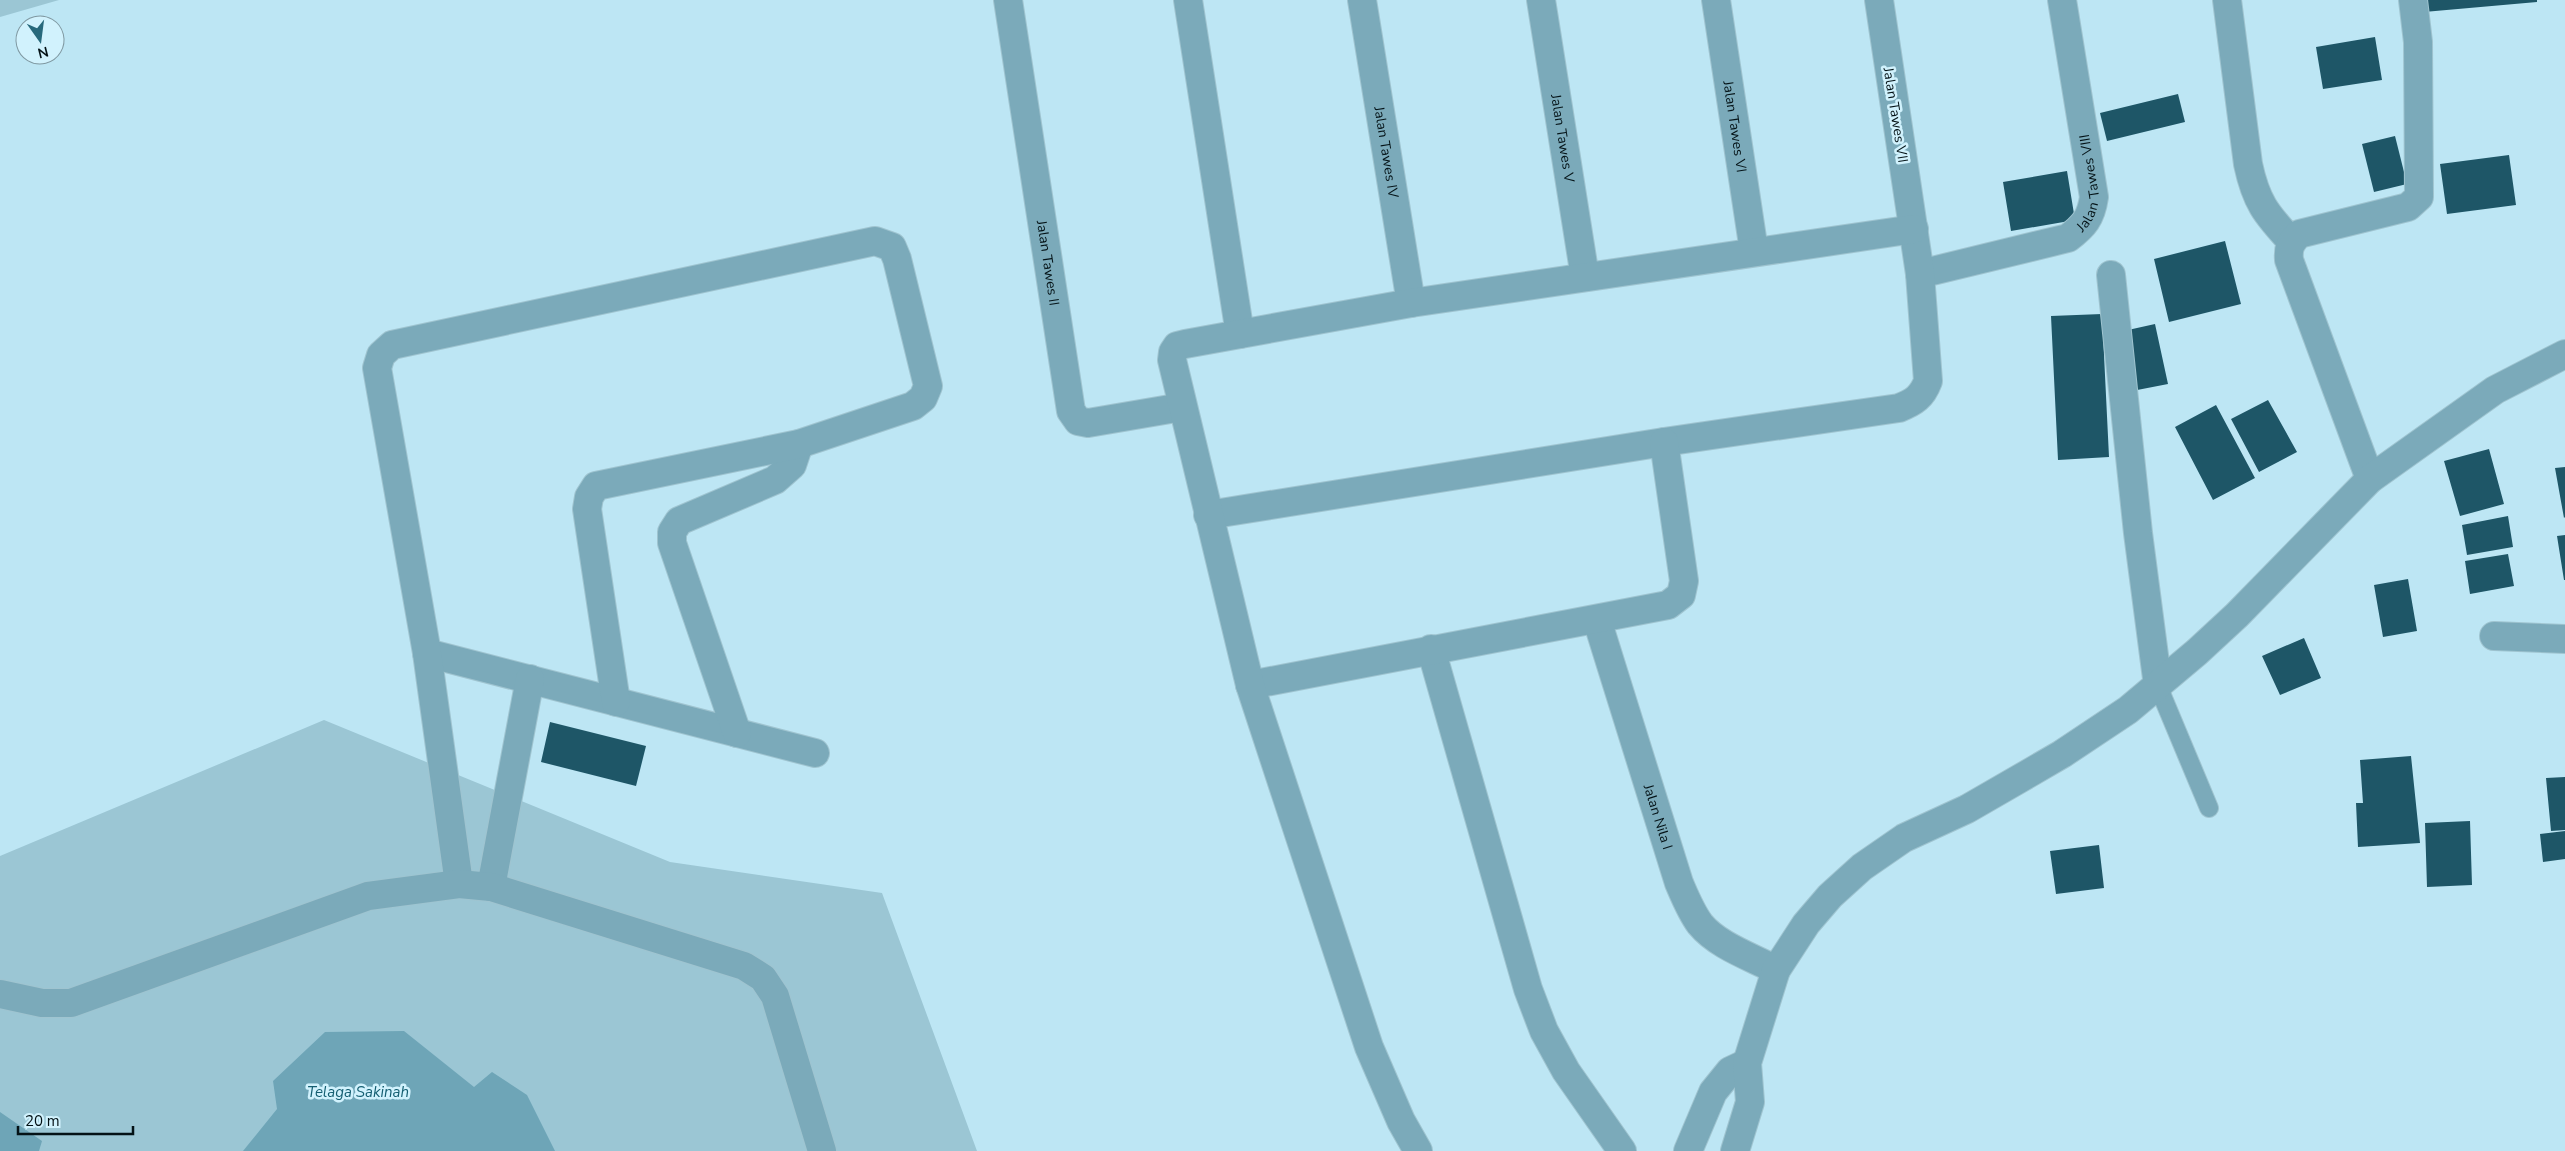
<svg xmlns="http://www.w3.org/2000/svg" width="2565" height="1151" font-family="'Nunito Sans',sans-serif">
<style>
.green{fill:#9bc6d4}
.water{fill:#6ea5b7}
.building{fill:#1e5667}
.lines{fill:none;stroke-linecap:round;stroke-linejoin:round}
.lane-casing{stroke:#9fc4d0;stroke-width:20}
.street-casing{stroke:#9fc4d0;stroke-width:30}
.lane{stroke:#7baaba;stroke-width:18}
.street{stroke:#7baaba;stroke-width:28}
.labels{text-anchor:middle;stroke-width:5;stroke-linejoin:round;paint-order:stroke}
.street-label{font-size:14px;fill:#041216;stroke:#d1f2fd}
.water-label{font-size:15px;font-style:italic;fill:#145e71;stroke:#d1f2fd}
</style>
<rect width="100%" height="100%" fill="#bde6f4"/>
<path class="green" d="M0,0H59L0,17Z
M324,720L670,862L882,893L977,1151H0V856Z"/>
<path class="water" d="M404,1031L474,1087L492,1072L527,1095L555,1151H243L277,1109L273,1081L325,1032Z
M0,1112L42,1141L39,1151H0Z"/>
<path class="building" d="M2423,0H2537V2L2424,12Z
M2375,37L2382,80L2323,89L2316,47Z
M2178,94L2185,122L2107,141L2100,113Z
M2395,136L2407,184L2374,192L2362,144Z
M2509,155L2516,205L2447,214L2440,164Z
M2067,171L2075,220L2011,231L2003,182Z
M2225,241L2241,304L2169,322L2154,259Z
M2102,314L2109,457L2058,460L2051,316Z
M2155,324L2168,384L2132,391L2119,332Z
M2268,400L2297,452L2259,472L2231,419Z
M2216,405L2255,478L2213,500L2175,427Z
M2489,449L2504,504L2460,516L2444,461Z
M2565,467V517L2564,518L2555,468Z
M2508,516L2513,547L2467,555L2462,525Z
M2565,535V580H2564L2557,536Z
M2508,554L2514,586L2470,594L2465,561Z
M2408,579L2417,631L2383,637L2374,585Z
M2304,638L2321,678L2280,695L2262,656Z
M550,722L646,746L636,786L541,762Z
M2411,756L2420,843L2358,847L2356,803H2363L2360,760Z
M2565,777V830L2551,831L2546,778Z
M2470,821L2472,885L2427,887L2425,823Z
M2565,831V859L2543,862L2540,834Z
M2099,845L2104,888L2056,894L2050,851Z"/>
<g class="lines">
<g class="lane-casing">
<path id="lane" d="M2158,686L2209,808"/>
</g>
<g class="street-casing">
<g id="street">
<path id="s1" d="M1008,0L1071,411L1078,421L1088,423L1182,407"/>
<path d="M1188,0L1240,334"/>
<path id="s2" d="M1362,0L1411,303"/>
<path id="s3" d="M1541,0L1585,277"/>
<path id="s4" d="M1716,0L1754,251"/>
<path d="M2227,0L2248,164C2256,202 2266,214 2291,241"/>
<path id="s5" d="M1920,274L2068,238C2084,226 2091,218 2094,197L2062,0"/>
<path d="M2111,275L2138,533L2158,686"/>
<path d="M2370,479L2289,260C2288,248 2290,243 2299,234L2408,207L2419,197L2418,42L2413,0"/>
<path d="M1208,515L1664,442L1899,408C1914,402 1922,397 1928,381L1920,274L1879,0"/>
<path id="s6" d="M1597,620L1679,883C1685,897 1691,912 1700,924C1718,946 1752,957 1776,970"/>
<path d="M2494,636L2565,639"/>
<path d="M1431,649L1528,989L1544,1031L1566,1071L1622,1151"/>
<path d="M427,653L815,753"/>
<path d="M1250,685L1668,605L1681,595L1684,581L1664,442"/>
<path d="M737,733L672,543V532L679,521L775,480L792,465L799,444"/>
<path d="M459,884L427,653L377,368L381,355L392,345L875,241L892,247L897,259L928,386L923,398L913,406L799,444L596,486L589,497L587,509L616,702"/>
<path d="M491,887L530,679"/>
<path d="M0,994L42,1003H71L368,896L459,884L491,887L744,966L763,978L775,996L822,1151"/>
<path d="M1418,1151L1401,1121L1369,1047L1250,685L1172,360L1173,352L1177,346L1185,344L1411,303L1914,229"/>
<path d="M1688,1151L1713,1092L1730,1071L1747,1063"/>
<path d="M1735,1151L1750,1102L1747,1063L1776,970L1806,924L1830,896L1862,867L1904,838L1967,809L2019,779L2062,754L2128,710L2197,652L2237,615L2370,479L2495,390L2565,354"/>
</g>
</g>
<use href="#lane" class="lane"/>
<use href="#street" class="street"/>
</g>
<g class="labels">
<g class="street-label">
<text transform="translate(1896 115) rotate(81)" y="5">Jalan Tawes VII</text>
<text dy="5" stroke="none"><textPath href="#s4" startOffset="128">Jalan Tawes VI</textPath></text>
<text dy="5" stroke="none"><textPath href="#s3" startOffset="140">Jalan Tawes V</textPath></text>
<text dy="5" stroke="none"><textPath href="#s2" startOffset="154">Jalan Tawes IV</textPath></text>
<text dy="5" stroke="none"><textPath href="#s5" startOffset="216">Jalan Tawes VIII</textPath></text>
<text dy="5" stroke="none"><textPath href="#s1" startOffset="266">Jalan Tawes II</textPath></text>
<text dy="5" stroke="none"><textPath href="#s6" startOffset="206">Jalan Nila I</textPath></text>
</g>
<g class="water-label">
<text x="358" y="1097">Telaga Sakinah</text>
</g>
</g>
<g transform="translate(40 40) rotate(166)"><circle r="24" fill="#d1f2fd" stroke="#7f98a1"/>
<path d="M0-4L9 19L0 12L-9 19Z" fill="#27697c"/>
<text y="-8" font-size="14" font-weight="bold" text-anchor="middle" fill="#041216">N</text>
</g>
<path d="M18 1126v8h115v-8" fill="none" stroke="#041216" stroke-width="2.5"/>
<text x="25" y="1126" font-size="15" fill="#041216" stroke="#d1f2fd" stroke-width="4" paint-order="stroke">20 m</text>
</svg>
